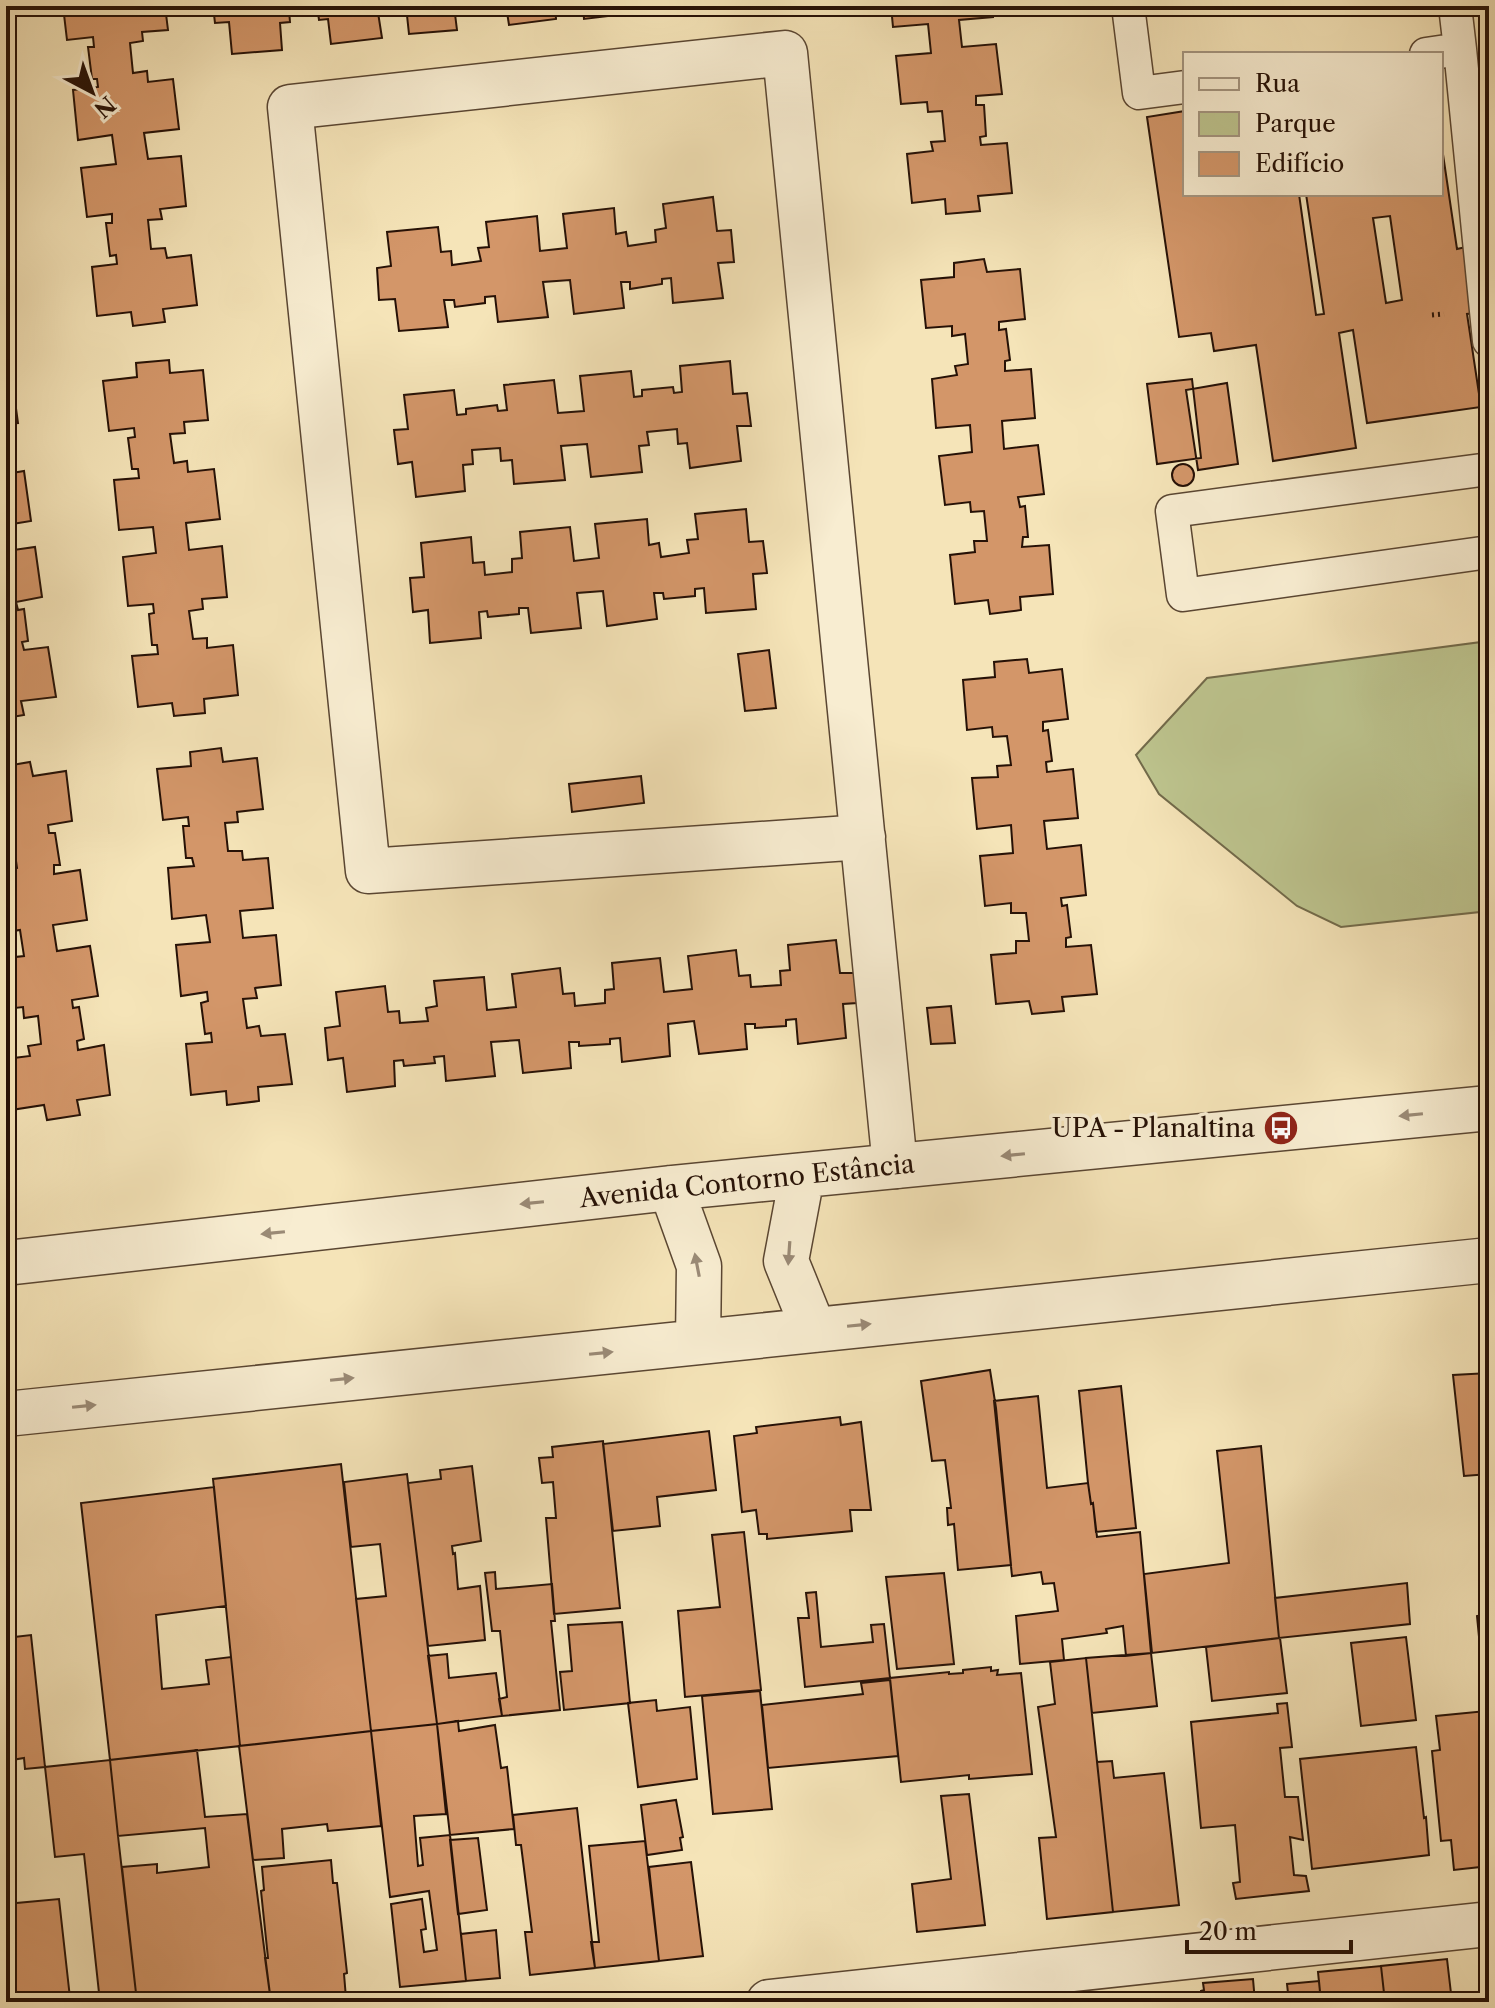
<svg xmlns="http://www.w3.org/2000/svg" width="1495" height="2008" font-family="'Libre Caslon Text',serif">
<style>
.green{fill:#bdc48e;stroke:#726a4a;stroke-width:2}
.building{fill:#d39669;stroke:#261106;stroke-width:2;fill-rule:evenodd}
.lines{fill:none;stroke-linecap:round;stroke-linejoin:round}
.service-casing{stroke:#5a4632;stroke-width:35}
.minor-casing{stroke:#5a4632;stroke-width:47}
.tertiary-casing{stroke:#5a4632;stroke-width:47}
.path{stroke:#261106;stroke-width:5;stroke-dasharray:2 4;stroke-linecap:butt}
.service{stroke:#f8edd1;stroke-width:32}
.minor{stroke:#f8edd1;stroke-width:44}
.tertiary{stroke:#f8edd1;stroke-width:44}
.oneway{fill:#9a8a76}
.labels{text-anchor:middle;stroke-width:7;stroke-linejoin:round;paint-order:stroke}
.poi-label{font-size:26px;fill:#261106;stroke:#f8edd1;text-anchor:end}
.street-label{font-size:26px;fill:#261106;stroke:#f8edd1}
</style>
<rect width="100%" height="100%" fill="#f5e4b8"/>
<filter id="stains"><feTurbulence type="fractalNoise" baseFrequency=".0025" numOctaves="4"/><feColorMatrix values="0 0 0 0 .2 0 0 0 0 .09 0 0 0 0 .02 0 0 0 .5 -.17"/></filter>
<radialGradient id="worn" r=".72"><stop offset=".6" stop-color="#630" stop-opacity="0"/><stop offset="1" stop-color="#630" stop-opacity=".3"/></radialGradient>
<path class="green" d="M1489,641V911L1341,927L1297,906L1159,794L1136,755L1207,678Z"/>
<path class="building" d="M63,6H165L168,30L142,32L143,41L130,43L133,73L147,71L148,82L173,79L179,129L144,133L148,159L181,156L186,206L160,209L162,219L148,220L151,249L165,248L167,258L191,255L197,305L163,309L165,322L133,326L131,312L97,316L92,267L117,264L116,255L110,256L106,223H112V214L87,217L81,168L116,164L112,135L78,140L73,90L98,87L97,79H92L88,47H94L93,37L67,40Z
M213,6H310L289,10L290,22L280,23L282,50L232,54L229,22L215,23Z
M317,6H377L382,38L331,44L328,19L319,20Z
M406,6H454L457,30L409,34Z
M506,6H555L556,19L509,25Z
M583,6H633L634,13L584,19Z
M891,6H992L993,17L959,20L962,47L996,44L1002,94L976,96V105H984L986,136L980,137L981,145L1007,143L1012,193L978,196L980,211L946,214L945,199L912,203L907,154L933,151L931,142L945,141L942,111L928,112L927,102L901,104L896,56L931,53L928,24L893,27Z
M1185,111V194H1299L1316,315L1324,314L1306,194H1441V141L1457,249L1466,247L1476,313L1467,314L1481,407L1367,423L1353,330L1339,333L1356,448L1273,461L1256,345L1214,351L1211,333L1179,337L1147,117ZM1390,216L1402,300L1386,303L1373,218Z
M713,197L717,231L731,230L734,262L718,263L723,298L673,303L671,278L662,279V284L630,289V282H621L624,308L574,314L570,280L543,282L548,317L498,322L495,296L485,297V303L455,307L454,300H444L448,327L399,331L395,299L379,300L377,268L391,266L387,232L438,227L441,252L451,251L452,265L481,261L478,248L489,247L486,222L537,216L540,251L567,248L563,214L614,208L616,234L626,232L628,246L656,242L655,230L666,228L663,204Z
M984,259L987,272L1020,269L1025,319L999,322V330L1006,329L1010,360L1005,361V371L1031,369L1035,418L1002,421L1004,449L1038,445L1044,494L1018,497L1020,507L1025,506L1028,537H1023L1022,547L1049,545L1053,594L1020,597L1021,610L990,614L988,600L955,604L950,555L975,552L974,541H987L984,511L971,512L970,502L945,505L939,456L972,452L970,425L936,428L932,379L957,375L955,366L968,364L965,334L952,336V326L926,328L921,280L954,277V263Z
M169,360L170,373L203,370L208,420L184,422L185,433L170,434L174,463L187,461L188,472L214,469L220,519L186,523L189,550L222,546L227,597L202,599L203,609L189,611L193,639L207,638V648L233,645L238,695L204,699L205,713L174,716L172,703L138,707L132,656L158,654L157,645H152L149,614L154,613L153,604L128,606L123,557L156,553L153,527L119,530L114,480L139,478L138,469H132L128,438L135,437L134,428L109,431L103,381L137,377L136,363Z
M730,361L733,394L747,393L751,426H737L741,461L690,468L687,443L678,444L677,429L647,432L649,445L639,446L642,472L591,477L587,444L561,446L565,480L514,484L512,460L501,461L500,448L472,450L473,464L463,465L465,491L416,497L412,462L398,464L394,430L408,429L404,395L454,390L457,415L466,414V409L497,405L498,411L507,410L504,385L554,380L558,413L584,411L580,376L631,371L634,397L642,396V390L673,387L674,393L682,392L680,366Z
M11,372L18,423L6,424V373Z
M1192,379L1201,458L1157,464L1147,384Z
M1227,383L1238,464L1198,470L1186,390Z
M1172 475a11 11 0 1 1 22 0a11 11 0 1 1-22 0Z
M24,471L31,521L6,525V474Z
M746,509L749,542L763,541L767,573L753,574L756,609L706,613L704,588L695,589V596L664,599L663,593H654L657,619L607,626L603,591L577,593L581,628L531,633L528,608H519V614L488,617L487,611L479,612L481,638L430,643L428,610L413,612L410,578L424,577L421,543L471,537L473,563L484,562L485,575L512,572V559L522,558L520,532L570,527L574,561L599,558L595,524L647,519L649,545L659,543L661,557L689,553L687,540L698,539L695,514Z
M35,547L42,597L16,602L18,610L24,609L28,641L22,642L24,650L48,647L56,697L21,701L24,715L6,718V551Z
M769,650L776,708L745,711L738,654Z
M1027,659L1029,673L1062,669L1068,719L1043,722V731L1048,730L1052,761L1046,762L1047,772L1073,769L1078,818L1044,821L1047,849L1081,845L1086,895L1061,898L1062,906L1067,905L1071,937L1066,938V947L1091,945L1097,994L1062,997L1064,1011L1032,1014L1029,1001L996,1004L991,955L1016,953V941H1029L1026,913H1011V903L985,906L980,856L1013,853L1011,825L977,829L972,778L998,777L997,766L1011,765L1007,736L993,737L992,727L967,730L963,680L995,677L994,662Z
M221,748L223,762L257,758L263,809L237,812L238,822L225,823L228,851H242L243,860L268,858L273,908L240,911L243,938L276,935L281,985L255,988L257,998L243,999L247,1028L259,1026L261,1036L285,1034L292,1084L258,1087L259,1101L227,1105L226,1091L191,1095L186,1044L212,1042L211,1033L205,1034L201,1003L208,1001L207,992L181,996L176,945L210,942L206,915L172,919L168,868L194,866L192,858H186L183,826H189L188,817L163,820L157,769L191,766L190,752Z
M30,762L33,776L66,771L72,821L48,825L49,833H55L60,865H54V874L80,870L87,920L53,925L57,951L90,946L98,996L72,1000L73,1008L79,1007L84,1039L77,1041L78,1050L104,1045L110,1095L77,1100L80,1115L47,1120L44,1105L11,1110L6,1074V1059L30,1056L28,1046L41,1044L38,1016L24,1018L23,1007L6,1009V958L24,956L20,930L6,932V870L17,868L13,840L6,841V766Z
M641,776L644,803L572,812L569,784Z
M836,940L840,973H854L857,1003L843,1004L846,1038L798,1044L796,1019L786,1020V1026L755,1028V1024H745L747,1049L699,1054L694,1021L668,1024L670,1056L622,1062L620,1038L610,1039V1044L579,1046V1042H569L571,1068L523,1073L519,1040L491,1042L495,1076L446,1081L444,1056L434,1057L435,1063L404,1066L403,1060L394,1061L395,1086L347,1092L343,1058L328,1060L325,1028L340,1026L336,992L385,986L388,1012L399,1011L400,1023L428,1021L426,1008L437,1006L434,981L484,977L487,1010L516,1007L512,974L560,968L563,994L574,993L575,1006L605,1003V990L614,989L612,963L660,958L664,992L692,989L688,956L736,950L739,976L750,975L751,987L781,985L780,971L790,970L788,945Z
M951,1006L955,1043L931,1044L927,1008Z
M990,1370L996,1408L1011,1565L958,1570L954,1524L948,1525L947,1508H951L945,1460L932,1461L921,1381Z
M1489,1373V1474L1464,1476L1453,1375Z
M1121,1386L1136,1528L1096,1532L1093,1503L1091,1504L1088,1483L1079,1391Z
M1038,1396L1047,1488L1088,1483L1091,1504L1093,1503L1097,1537L1140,1532L1151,1653L1126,1656L1123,1626L1106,1629L1107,1633L1062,1639L1064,1660L1020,1664L1016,1616L1058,1611L1054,1583L1043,1584L1041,1572L1012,1576L994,1401Z
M840,1417L841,1425L861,1422L871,1510H850L852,1531L767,1539V1534H759L756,1510L742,1512L734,1436L757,1433L756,1427Z
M709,1431L716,1490L657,1497L660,1526L613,1531L603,1444Z
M603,1441L620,1608L554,1614L546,1518H556L553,1482L542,1483L539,1458L553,1457L552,1447Z
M1261,1446L1279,1638L1152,1653L1144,1574L1229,1563L1217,1451Z
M341,1464L371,1731L240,1746L213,1479Z
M472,1466L481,1541L452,1546L453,1554L455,1553L458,1589L480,1586L485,1640L428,1646L408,1483L441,1479L440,1470Z
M407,1474L437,1724L371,1731L356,1599L386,1596L380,1544L351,1547L344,1482Z
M214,1487L226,1606L156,1615L162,1689L209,1684L206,1660L231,1657L240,1746L110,1760L81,1503Z
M744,1532L761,1690L685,1697L678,1611L720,1607L712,1535Z
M1482,1549H1489V1614H1488Z
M495,1572L496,1589L552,1584L555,1621H551L560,1710L502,1716L499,1699L507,1697L500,1631H492L485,1573Z
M944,1573L954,1664L897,1669L886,1577Z
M1407,1583L1410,1624L1279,1638L1275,1598Z
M816,1592L821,1647L873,1642L871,1625L884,1624L890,1678L805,1687L798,1618H809L806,1593Z
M1488,1614L1489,1709H1486L1477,1616Z
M622,1622L630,1703L564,1710L560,1672L572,1671L568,1625Z
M31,1635L45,1767L25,1769L24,1758L6,1761V1638Z
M1406,1637L1416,1720L1361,1726L1351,1643Z
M1280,1638L1287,1693L1212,1701L1206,1647Z
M1151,1653L1157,1706L1092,1713L1086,1658Z
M447,1654L449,1678L496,1673L502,1716L437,1724L428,1656Z
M1086,1658L1113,1912L1047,1919L1039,1838L1056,1837L1038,1707L1055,1704L1050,1662Z
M991,1667V1671L998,1670L997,1675L1021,1673L1032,1774L969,1779V1775L901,1782L890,1678L949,1672V1674L963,1673V1670Z
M890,1680L898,1756L768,1768L762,1705L863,1694L861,1683Z
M760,1691L772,1809L713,1814L702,1696Z
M656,1700L657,1711L690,1707L697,1779L638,1787L628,1703Z
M1287,1703L1292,1747L1280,1748L1285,1797H1298L1303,1840L1290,1837L1294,1875L1306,1876L1309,1891L1236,1899L1233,1883L1240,1882L1235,1825L1201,1828L1191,1722L1278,1713L1277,1704Z
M1486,1711L1489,1740V1866L1454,1870L1451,1840L1441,1841L1432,1751L1440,1750L1436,1716Z
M458,1721L459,1731L495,1725L501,1768L507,1767L514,1829L450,1835L437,1724Z
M437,1724L446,1814L414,1816L418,1866L423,1865L420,1838L450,1835L466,1981L400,1987L391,1904L422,1899L426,1929L421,1930L424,1952L437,1950L429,1891L390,1897L371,1731Z
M371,1731L381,1826L328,1831L327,1824L282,1829L284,1858L253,1860L239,1746Z
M1416,1747L1424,1818L1426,1817L1429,1855L1312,1869L1300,1759Z
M197,1750L205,1817L247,1814L271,2002H137L122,1867L157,1864V1873L209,1867L205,1828L118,1836L110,1760Z
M110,1760L118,1836L137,2002H100L84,1854L55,1857L45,1767Z
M1112,1761L1114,1778L1164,1773L1179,1905L1113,1912L1097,1762Z
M969,1794L985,1925L917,1932L912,1884L951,1879L941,1796Z
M676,1800L683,1837L680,1838L682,1850L647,1855L641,1805Z
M577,1808L595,1968L530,1975L525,1932H532L521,1845H516L513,1815Z
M478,1838L487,1910L458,1914L450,1840Z
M645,1841L659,1961L595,1968L591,1942H599L589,1846Z
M331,1860L333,1883H337L347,1973L344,1974L346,1998L305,2002H271L265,1958H268L261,1891L264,1890L262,1867Z
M691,1862L703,1956L659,1961L649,1867Z
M59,1899L70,1998L28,2002H6V1904Z
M496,1930L500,1978L466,1981L461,1934Z
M1447,1959L1452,2002H1385L1381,1966Z
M1381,1966L1385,2002H1321L1318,1972Z
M1253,1979L1255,2002H1202L1201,1991L1204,1990L1203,1983Z
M1319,1981L1321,2002H1289L1287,1984Z"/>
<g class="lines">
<g class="service-casing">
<path id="service" d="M1128,6L1139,93L1185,87
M1460,49L1489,341
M1426,54L1460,49L1455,6
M1489,469L1172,511L1183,595L1489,552"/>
</g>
<g class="minor-casing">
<path id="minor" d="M863,837L368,871L290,107L785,53L895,1166
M769,2002L1489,1924"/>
</g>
<g class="tertiary-casing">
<path id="tertiary" d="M802,1176L786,1261L814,1330
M671,1188L699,1266L698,1342
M6,1263L671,1188L1489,1108
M6,1414L1489,1260"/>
</g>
<path class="path" d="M1432,315L1444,314"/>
<use href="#service" class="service"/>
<use href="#minor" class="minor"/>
<use href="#tertiary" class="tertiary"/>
</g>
<defs><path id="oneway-solid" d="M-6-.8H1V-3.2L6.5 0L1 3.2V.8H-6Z" transform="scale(2)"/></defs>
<g class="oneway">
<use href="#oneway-solid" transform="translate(1411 1115) rotate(174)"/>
<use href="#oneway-solid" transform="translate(1013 1155) rotate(174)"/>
<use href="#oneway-solid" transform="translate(532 1203) rotate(174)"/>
<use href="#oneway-solid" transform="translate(273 1233) rotate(174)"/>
<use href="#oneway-solid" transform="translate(789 1253) rotate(94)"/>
<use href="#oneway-solid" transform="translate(697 1265) rotate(-101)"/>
<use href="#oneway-solid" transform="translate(859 1325) rotate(-6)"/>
<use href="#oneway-solid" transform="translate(601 1353) rotate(-6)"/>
<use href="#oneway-solid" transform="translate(342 1379) rotate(-6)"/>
<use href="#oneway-solid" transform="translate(84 1406) rotate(-6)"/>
</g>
<defs>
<g id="bus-disc" transform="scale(1.8)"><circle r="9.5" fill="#8f2418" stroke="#f8edd1"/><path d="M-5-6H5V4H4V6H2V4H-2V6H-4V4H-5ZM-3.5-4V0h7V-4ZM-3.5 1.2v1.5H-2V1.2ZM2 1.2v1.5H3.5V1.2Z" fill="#fff"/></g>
</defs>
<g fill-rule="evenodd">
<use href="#bus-disc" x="1281" y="1128"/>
</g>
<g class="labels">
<g class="poi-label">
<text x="1255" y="1137">UPA - Planaltina</text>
</g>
<g class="street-label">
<text transform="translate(747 1181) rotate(-6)" y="9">Avenida Contorno Estância</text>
</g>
</g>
<rect width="1495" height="2008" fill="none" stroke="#f5e4b8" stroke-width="32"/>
<rect x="8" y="8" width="1479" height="1992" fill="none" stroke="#261106" stroke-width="4"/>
<rect x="16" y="16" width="1463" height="1976" fill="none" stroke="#261106" stroke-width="2"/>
<rect x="1183" y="52" width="260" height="144" fill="#f8edd1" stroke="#a49580" stroke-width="2"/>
<rect x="1199" y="78" width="40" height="12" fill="#f8edd1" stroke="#a49580" stroke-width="2"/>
<text x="1255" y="92" font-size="24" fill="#261106">Rua</text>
<rect x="1199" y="112" width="40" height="24" fill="#bdc48e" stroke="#a49580" stroke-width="2"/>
<text x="1255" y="132" font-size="24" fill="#261106">Parque</text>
<rect x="1199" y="152" width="40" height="24" fill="#d39669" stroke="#a49580" stroke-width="2"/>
<text x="1255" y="172" font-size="24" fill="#261106">Edifício</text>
<g transform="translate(92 92) rotate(139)" stroke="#f8edd1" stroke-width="6" paint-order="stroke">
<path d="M0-6L14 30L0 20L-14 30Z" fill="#261106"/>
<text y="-12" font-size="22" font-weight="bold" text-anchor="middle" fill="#261106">N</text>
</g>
<path d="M1187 1940v12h164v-12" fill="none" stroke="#261106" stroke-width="4"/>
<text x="1199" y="1940" font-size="24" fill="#261106" stroke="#f8edd1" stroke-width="6" paint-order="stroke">20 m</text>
<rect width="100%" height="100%" filter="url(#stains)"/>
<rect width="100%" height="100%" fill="url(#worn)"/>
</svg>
